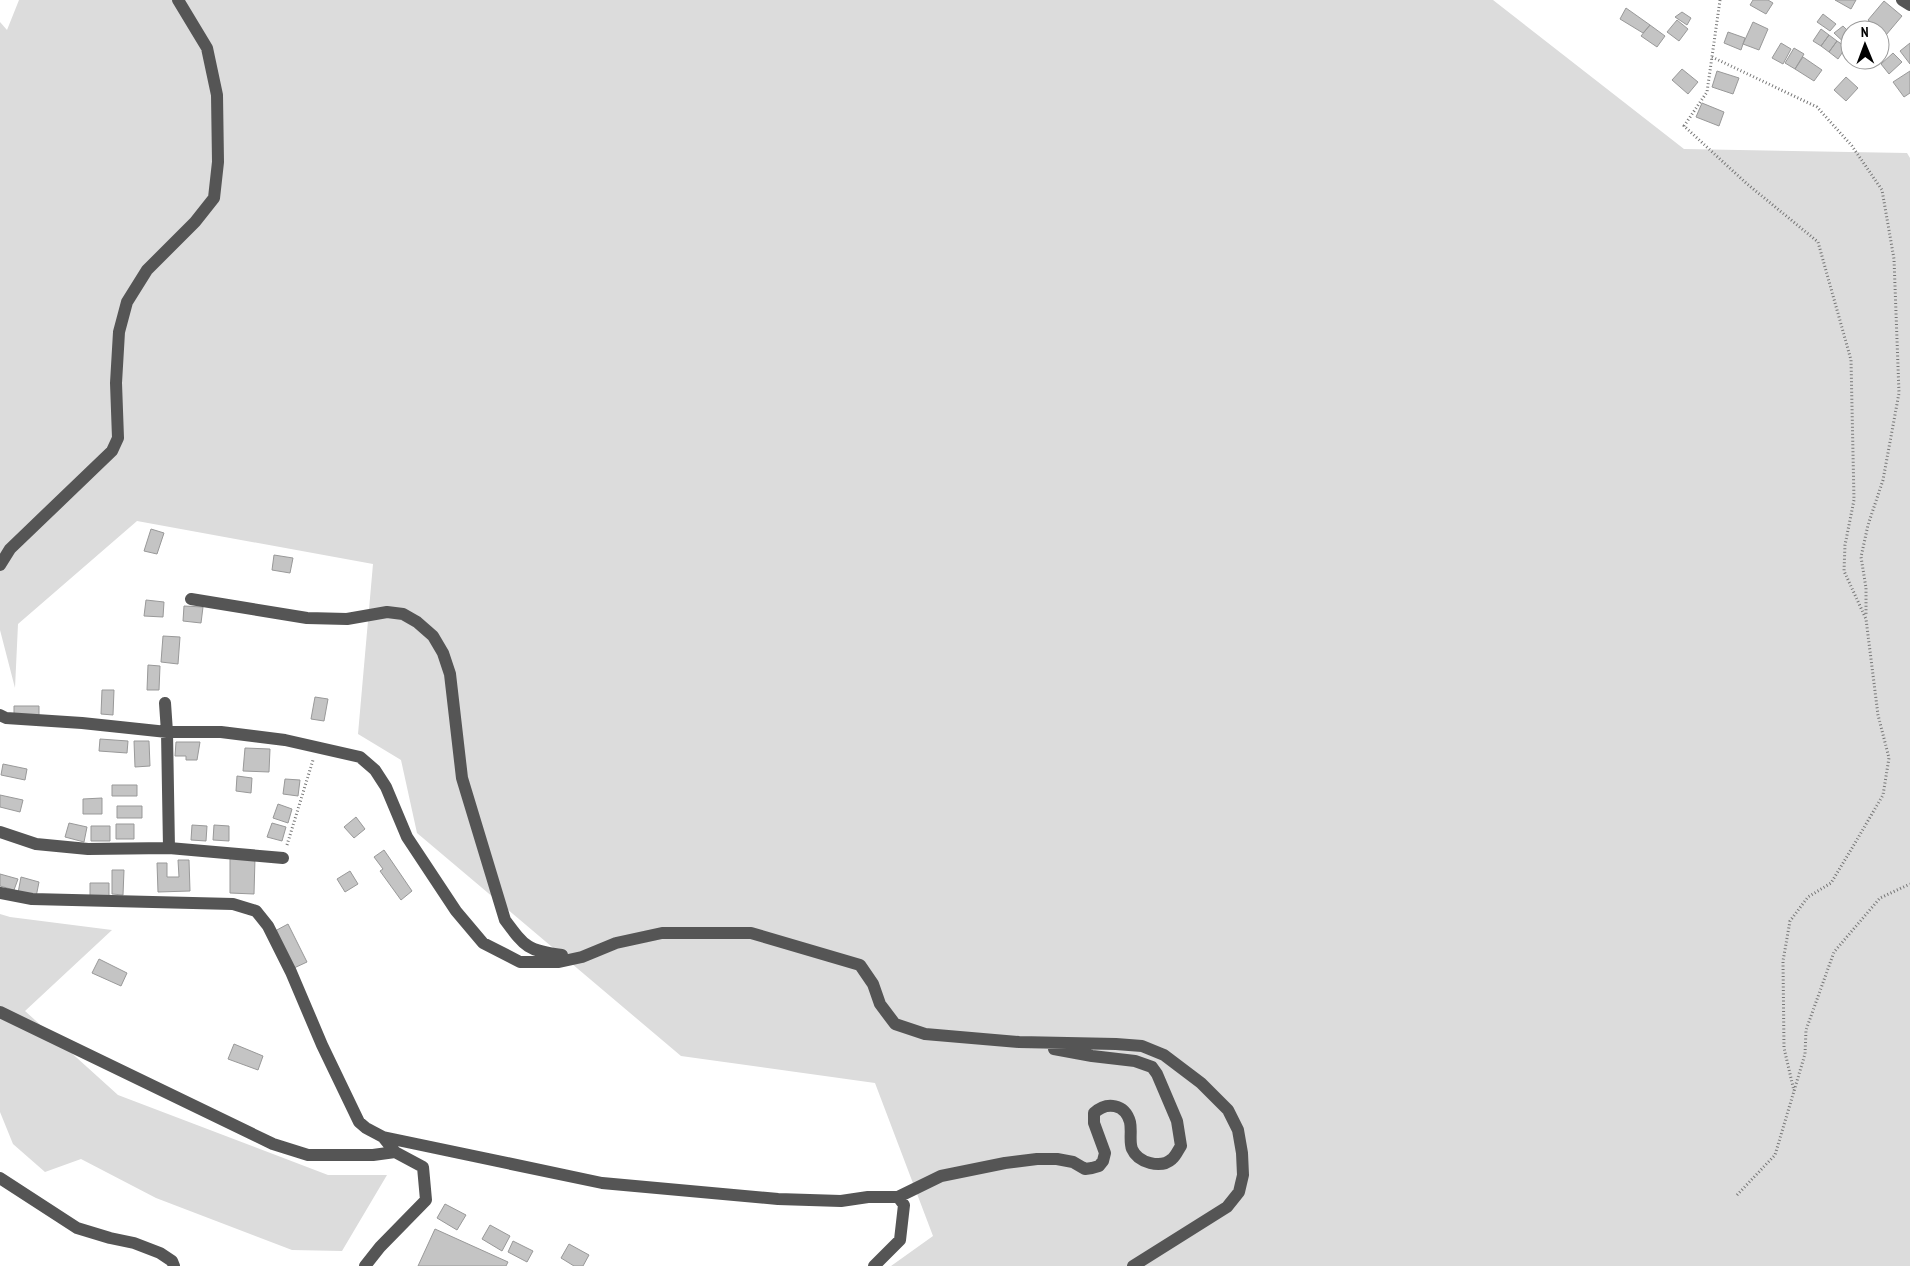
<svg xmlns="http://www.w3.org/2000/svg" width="1910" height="1266" font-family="'PT Sans Narrow',sans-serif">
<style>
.green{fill:#dcdcdc}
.building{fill:#c4c4c4;stroke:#999}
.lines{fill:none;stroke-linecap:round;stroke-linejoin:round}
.path{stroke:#777;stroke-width:3;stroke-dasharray:1 2.5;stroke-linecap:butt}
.minor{stroke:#555;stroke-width:12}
</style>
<rect width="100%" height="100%" fill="#fff"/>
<path class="green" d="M19,0H1493L1684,149L1907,153L1910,158V1266H891L933,1236L875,1083L681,1056L417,833L401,760L358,734L373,564L137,521L18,624L15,688L0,630V22L7,30Z
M0,914L10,917L112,930L25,1011L118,1095L328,1175H387L342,1251L292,1250L156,1198L81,1159L45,1172L13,1144L0,1112Z"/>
<path class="building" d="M1753,0H1768L1773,3L1766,14L1750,5Z
M1835,0H1856L1851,9Z
M1884,1L1902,16L1886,35L1868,20Z
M1626,8L1650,25L1643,33L1620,19Z
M1682,12L1691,18L1687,25L1675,17Z
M1823,14L1836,24L1830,31L1817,22Z
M1677,20L1688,29L1679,41L1667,32Z
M1753,22L1768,29L1759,50L1743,44Z
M1650,25L1665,36L1657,47L1641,36Z
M1843,26L1850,33V48L1834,33Z
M1821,29L1829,35L1821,46L1813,41Z
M1728,32L1745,38L1741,50L1724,43Z
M1829,35L1837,41L1829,52L1821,46Z
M1837,41L1846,47L1838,59L1829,52Z
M1781,43L1791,49L1783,64L1772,58Z
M1910,43V64L1900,51Z
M1794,48L1804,54L1795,69L1785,63Z
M1893,53L1902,62L1889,74L1881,64Z
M1803,57L1822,70L1814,81L1795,69Z
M1682,69L1698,82L1688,94L1672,80Z
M1717,71L1739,78L1733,94L1712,87Z
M1910,71V93L1904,97L1893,82Z
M1846,77L1858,88L1846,101L1834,90Z
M1702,103L1724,112L1719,126L1696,117Z
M151,529L164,533L157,554L144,551Z
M274,555L293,558L290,573L272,570Z
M146,600L164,602L163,617L144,616Z
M184,606L203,607L201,623L183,621Z
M163,636L180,637L178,664L161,662Z
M148,665L160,666L159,690H147Z
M102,690H114L113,715L101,714Z
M315,697L328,699L324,721L311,719Z
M14,706H39V718H14Z
M100,739L128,741L127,753L99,751Z
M134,741H149L150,766L135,767Z
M176,742H200L197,760H186V756H175Z
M245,748L270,749L269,772L243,771Z
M3,764L27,769L25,780L1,775Z
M237,776L252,778L251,793L236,791Z
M285,779L300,780L298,796L283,794Z
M112,785H137V796H112Z
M0,795L23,800L20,812L0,807Z
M102,798V814H83V799Z
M278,804L292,809L288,823L273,818Z
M117,806H142V818H117Z
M356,817L365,829L354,838L344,827Z
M69,823L87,827L84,842L65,837Z
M272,823L286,827L282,841L267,837Z
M116,824H134V839H116Z
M192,825L207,826L206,841L191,840Z
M214,825L229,826V841L213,840Z
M91,826H110V841H91Z
M384,850L412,891L401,900L380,871L383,869L374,857Z
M230,858H255L254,894L230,893Z
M178,860H189L190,891L158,892L157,863H167V877H179Z
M112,870H124L123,895L112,894Z
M350,871L358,884L345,892L337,879Z
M0,874L18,879L14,890L0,886Z
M21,877L39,882L36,897L18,893Z
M90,883H109V897H90Z
M288,924L307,962L294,968L275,931Z
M99,959L127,973L121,986L92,973Z
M234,1044L263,1056L258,1070L228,1059Z
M445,1204L466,1215L457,1230L437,1218Z
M490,1225L510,1236L502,1251L482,1239Z
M435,1229L508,1262L506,1266H418Z
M513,1241L533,1251L527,1262L508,1252Z
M569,1244L589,1255L583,1266H574L561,1258Z"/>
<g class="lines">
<path class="path" d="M1720,0L1707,92L1684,126L1746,183L1818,242L1851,360L1854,500L1845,545L1844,571L1866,619L1878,715L1889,758L1883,795L1855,843L1831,883L1808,897L1790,921L1783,961L1784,1048L1794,1091
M1712,57L1817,107L1852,146L1882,190L1894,259L1899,393L1883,480L1868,525L1861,557L1866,588V616
M287,845L313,760
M1737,1195L1775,1155L1805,1054L1806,1030L1834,952L1880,898L1910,884"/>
<path class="minor" d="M1902,0L1910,5
M0,565L10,549L112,451L118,438L116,383L119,332L127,302L147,270L195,222L214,198L218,162L217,95L207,48L178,0
M191,599L307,618L347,619L387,612L403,614L417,622L433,636L443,653L450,674L462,778L505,920C525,947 528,951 562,955
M165,703L167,732L169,848
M0,715L6,718L82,723L167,732H221L285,740L360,757L375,770L386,787L407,837L456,911L483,943L520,962H559L582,957L616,943L662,933H751L860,965L873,984L880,1004L895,1024L925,1034L1019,1042L1116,1044L1142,1046L1164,1055L1201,1083L1228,1110L1238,1130L1242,1153L1243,1175L1239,1192L1227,1207L1133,1266
M0,832L36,844L88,849L169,848L283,858
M0,893L32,899L233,904L256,911L268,926L291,972L322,1045L359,1122L366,1128L383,1137L395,1152L423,1167L426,1200L380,1247L365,1266
M0,1012L273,1144L308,1155H373L395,1152
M383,1137L602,1183L778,1199L841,1201L868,1197H898L941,1176L1005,1163L1037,1159H1057L1073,1162L1085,1169L1092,1168L1099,1166L1103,1161L1105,1153L1094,1123V1113C1107,1101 1125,1104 1130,1122C1132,1131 1129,1141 1132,1149C1138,1163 1161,1169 1172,1159C1176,1156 1178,1150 1181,1146L1177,1121L1157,1074L1152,1067L1135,1061L1092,1056L1054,1049
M0,1178L77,1228L110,1238L134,1243L160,1253L172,1261L174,1266
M874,1266L900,1240L904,1205L898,1197"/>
</g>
<g transform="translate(1865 45) rotate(359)"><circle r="24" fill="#ffffff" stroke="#999999"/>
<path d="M0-4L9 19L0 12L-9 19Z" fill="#000000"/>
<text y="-8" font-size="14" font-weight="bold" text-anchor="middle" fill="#000000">N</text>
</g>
</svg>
